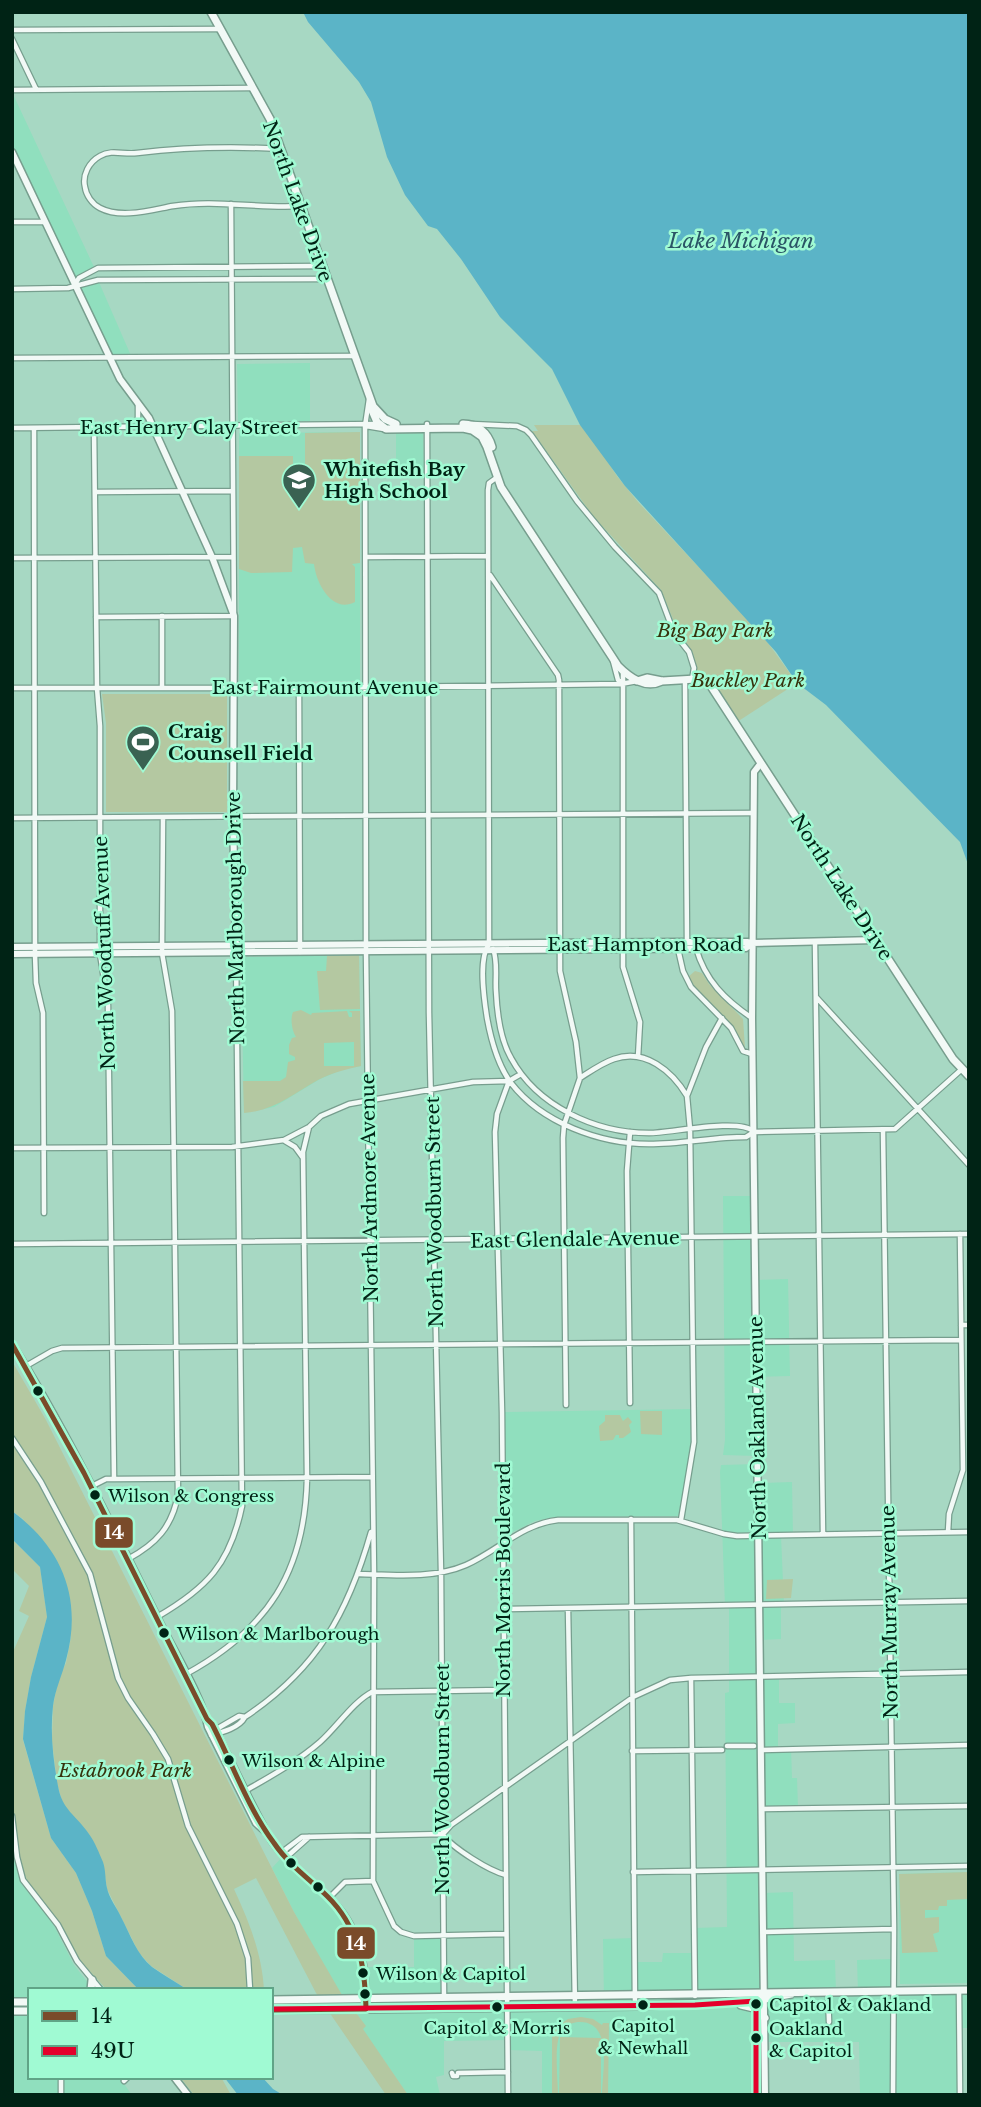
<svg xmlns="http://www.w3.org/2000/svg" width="981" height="2107" font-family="'Libre Baskerville',serif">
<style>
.built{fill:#90dfbe}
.green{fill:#b4c8a1;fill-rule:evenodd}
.water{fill:#5bb4c7}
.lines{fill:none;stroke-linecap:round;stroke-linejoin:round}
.street-casing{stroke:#779e8e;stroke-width:7}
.secondary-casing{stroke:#779e8e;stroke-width:9}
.primary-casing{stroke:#779e8e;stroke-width:10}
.street{stroke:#f2f9f6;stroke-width:4.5}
.secondary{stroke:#f2f9f6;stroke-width:6}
.primary{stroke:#f2f9f6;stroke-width:7}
.bus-1-casing{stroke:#a0fad3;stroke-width:10}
.bus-2-casing{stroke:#a0fad3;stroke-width:10}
.bus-1{stroke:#7a4b2a;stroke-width:5}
.bus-2{stroke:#e4002b;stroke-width:5}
.bus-dot{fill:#002315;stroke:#a0fad3;stroke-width:2.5}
.labels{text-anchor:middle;stroke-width:5;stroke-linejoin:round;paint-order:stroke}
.bus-label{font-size:17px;fill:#002315;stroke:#a0fad3;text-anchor:start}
.street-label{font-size:19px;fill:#002315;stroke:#a0fad3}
.poi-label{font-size:19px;font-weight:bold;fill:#002315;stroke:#a0fad3;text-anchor:start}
.park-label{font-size:19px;font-style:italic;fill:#36330d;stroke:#a0fad3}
.water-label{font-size:21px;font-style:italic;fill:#2a5566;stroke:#a0fad3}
.line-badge{stroke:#a0fad3;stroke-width:2.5}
.badge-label{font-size:19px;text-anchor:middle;font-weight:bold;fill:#fff}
</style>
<rect width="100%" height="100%" fill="#a7d8c3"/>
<path class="built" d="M12,92L94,267L95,270L79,278L75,285L98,280L132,358H109L12,152Z
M310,363V421L238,422L237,364Z
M396,430L423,431L424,472H396Z
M360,432V681L239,682V433Z
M359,955L361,1066L341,1070L320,1079L274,1107L244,1113L241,957Z
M723,1196H755V1280L788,1279L790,1376L756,1377L757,1456L723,1455L725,1440Z
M691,1409V1457L679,1516L554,1517L535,1521L509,1534L506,1533L503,1412Z
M757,1464L758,1483L792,1482L793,1535L781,1536L784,1605L781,1606V1639L760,1640V1676H779V1703H795V1723L778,1724V1748H791L792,1778H797L798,1808L762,1809L764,1893L793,1892L794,1961L835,1960L836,1993L858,1992L857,1960L894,1959V1992L969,1990V2028H960V2095H860L859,2042H765L764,1997L604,2002L603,1939L635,1938V1962H662L663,1953H694V1928L727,1927L725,1693L729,1692V1609L728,1606H725L720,1472L721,1465Z
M283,1856L342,1913L364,1967H414V1936L443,1935L444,1999L542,1998V2010L737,2007L754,2010L758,2020L759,2095H542V2051L508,2050V2040L444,2041V2075L436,2077L440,2095H408L362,2029L365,2026L357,2014H353L339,1993L294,1912L272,1868Z
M12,1861H14L23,1886L51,1920L74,1965L89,1984L90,1990H30V1998H12Z
M969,1872V1983L900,1984L899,1874Z
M12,2015H30V2077H119L132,2095H12Z"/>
<path class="green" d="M534,425H580L594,441L617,476L638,502L763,636L797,683L737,722L714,684L696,673L693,653L677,629L661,590L593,516L532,431H538Z
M360,432V563L352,564L355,567V602C332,614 316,583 314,564L305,563L302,547L293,548L292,572L251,573L239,569V456H293V475L305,476V433Z
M102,694H227V812H106V723Z
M359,955L360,1009L320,1010L317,971H326L327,956Z
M695,971L702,973L709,984L743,1019L745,1048L730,1023L701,996L688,977Z
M301,1010L311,1015L312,1013L347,1011L349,1017H352V1013L349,1011H360L361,1066C346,1069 332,1073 318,1080C293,1094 274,1111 244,1113L243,1081H280L286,1077L288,1062L295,1060V1057L289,1054V1045L292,1038L296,1037C292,1031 290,1019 293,1012ZM354,1042V1066H324V1043Z
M12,1361L46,1420L294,1912L353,2014H357L366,2026L363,2029L408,2095H386L316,1993L256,1878L234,1889C249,1922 262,1953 264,1990H188L151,1966L139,1953L107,1889L103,1863L89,1834L63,1805L57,1783L52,1741L53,1706L58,1679L66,1663L71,1637L23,1519L12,1511Z
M640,1411H662V1435L641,1434Z
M605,1415H620L623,1421L628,1417L632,1422L629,1425L631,1432L623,1438H619V1435H616L613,1440L600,1441L599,1426L605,1421Z
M12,1539L40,1567L47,1617L31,1677L25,1711L23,1740L51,1838L76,1873L92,1911L106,1956L139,1990H107L77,1957L56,1918L28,1883L21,1865L12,1799V1654L29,1616L19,1611L29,1586L12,1569Z
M793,1579L791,1598L766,1599L767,1580Z
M969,1872V1899L947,1900V1906H939L938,1910H925V1918L939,1917V1932L933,1934L938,1952L902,1953L899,1874Z
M581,2017L593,2019L602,2025L603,2023H609L608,2095H602C602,2072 614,2020 578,2022C570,2023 563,2026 560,2034C554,2047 558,2080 558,2095H552V2023H558L559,2025L568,2019Z
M560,2037L601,2038V2095H559Z
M180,2077H221L231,2095H194Z"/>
<path class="water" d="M303,12H969V867L960,842L826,705L797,683L776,652L625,486L580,425L552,369L500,317L461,259L437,229L428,226L405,195L387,157L371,102L359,82L308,22Z
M12,1511C62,1548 83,1598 66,1660C62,1676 55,1689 53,1706C50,1732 53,1760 58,1786C62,1810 76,1815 89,1834C95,1842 99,1853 103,1862C106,1871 105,1880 107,1888C109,1898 117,1908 121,1917C130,1934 137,1955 152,1967C163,1975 176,1982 188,1990H139L106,1956L92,1911L76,1873L51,1838L23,1739L25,1711L31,1677L47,1617L40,1567L12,1539Z
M224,2077H262L273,2089L283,2095H238Z"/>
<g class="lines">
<g class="street-casing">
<path id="street" d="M12,30L219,29
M12,39L36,89
M12,90L252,88
M280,149C229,146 188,147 137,153C124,155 112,149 100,156C89,162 82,175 85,187C86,195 92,204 100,208C121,219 151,210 173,206C216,199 258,209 301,206
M12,222H44
M75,284L79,278L98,268L322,266
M12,289L68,288L98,280L327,279
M12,358L354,356
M369,399L365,426L366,951L374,1575L373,1881L394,1926L401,1932L414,1936L506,1934
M427,424L429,1013L441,1572L444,1998
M472,424L517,426L526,430L531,435L577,501L615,547L659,593L674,633L689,652L694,668L692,680
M366,426L384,429
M12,428L378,424
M34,428L35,954L36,983L43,1013L44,1213
M94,428L97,688L100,726V954L108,1005L114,1479
M138,428V403
M496,478L489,483L488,490L489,944C478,959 484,999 487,1018C491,1040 497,1064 511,1083C542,1123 600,1144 649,1144C682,1144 714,1137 746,1137L754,1132L895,1129L962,1069
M95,492L232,491
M366,557L488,556
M12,558L232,557
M490,575L558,675L559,680L560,971L576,1042L580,1078L564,1125L563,1138L566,1405
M162,616V688
M96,617L234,616L231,204
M613,661L618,680L621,682
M623,670V967L640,1022L638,1057
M685,681L687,942
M12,688H299L621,684L637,681
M299,688L300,952
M12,818L753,813
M815,942L823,1534
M696,948C705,980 725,1000 752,1018
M493,949C498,961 495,978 496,991C497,1013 500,1039 511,1058C537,1106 595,1133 649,1133C670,1133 739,1118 753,1131
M678,949L683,971L691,987L731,1028L743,1051L752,1054
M817,998L969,1165
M580,1078C591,1071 602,1063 614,1059C645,1048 672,1071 687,1096
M883,1130L894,1929L893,2095
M630,1132L627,1171L630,1403
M285,1141L295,1147L303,1158
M12,1148L232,1147L284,1140L309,1127L321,1116L349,1104L473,1082L509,1081
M12,1244L969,1234
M961,1325H969
M26,1366L52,1351L62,1348L961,1340
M12,1438L41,1482L90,1574L118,1678L128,1698L153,1734L168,1759L188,1826L237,1924L248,1958L250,1990
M92,1486L106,1479H114L372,1477
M631,1519L635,2006
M681,1520L694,1442L690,1129L687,1096L706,1047L722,1018
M948,1532L949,1514L963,1470L960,1234
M128,1559C156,1544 172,1527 178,1495L172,1011L162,953L163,817
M359,1574C393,1575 434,1579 466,1565C499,1550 522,1524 558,1520H677L724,1534L737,1536L969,1532
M568,1608L575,2006
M503,1609L969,1601
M157,1617C207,1588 230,1564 242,1506L236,953
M186,1674C268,1629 305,1572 307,1478L303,1152L309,1127
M691,1678L695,1996
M239,1716L245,1717C239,1728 223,1732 211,1735L220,1727Z
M245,1717C317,1669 348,1613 371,1532
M727,1746H754
M761,1750L969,1745
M632,1751L722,1750
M245,1791C271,1776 297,1762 320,1742C337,1727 353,1702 372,1692L504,1690
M762,1809L969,1806
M12,1816L17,1857L23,1880L58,1925L77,1961L101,1990
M443,1835C453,1848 489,1871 506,1875
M284,1855L286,1849L302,1837L443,1834L451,1825L633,1697L670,1680L691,1678L969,1672
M283,1856L290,1854L309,1837
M633,1872L969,1866
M329,1898L345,1882L373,1881
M763,1932L894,1929
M959,1991L960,2095
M828,1993L829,2022
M452,2073L453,2076H457
M458,2073L508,2072
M61,2077V2095
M124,2081L128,2077
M508,2095L502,1412L495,1132L497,1114L509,1081L521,1074"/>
</g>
<g class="secondary-casing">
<path id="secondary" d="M12,152L120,379L149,418L212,557L234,616L233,817L236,953
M761,763L754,772L752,1018L765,2095
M12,947L682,942H747L752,943L876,940
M12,954L746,948L752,943
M12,1344C68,1434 114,1530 161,1625C174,1651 203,1700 208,1727L256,1823L267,1833
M207,1719L212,1724C231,1761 248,1799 268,1835C283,1860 306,1877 327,1896C361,1926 366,1967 366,2009
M174,2077L188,2095"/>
</g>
<g class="primary-casing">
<path id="primary" d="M211,12L270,119L373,406L385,419L396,424
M371,408L377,422L386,429L463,428L472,430L482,437L487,447L501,487L618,666C630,678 645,689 662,681
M463,424C477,424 488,432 492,447
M637,681L647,678L662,681L696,679L711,686L953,1059L969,1076
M91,1990L92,1980
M271,2000L969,1990
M12,2002H30
M741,2005L758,2009L765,2018
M271,2010L635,2006L756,2001L791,1994
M12,2011H30"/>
</g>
<use href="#street" class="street"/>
<use href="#secondary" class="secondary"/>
<use href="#primary" class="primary"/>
<g class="bus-1-casing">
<path id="bus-1" d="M12,1344L84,1473L207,1719L212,1724C232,1763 248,1808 274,1843C288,1864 309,1879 327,1896C359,1927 365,1966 366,2009L271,2010"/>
</g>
<g class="bus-2-casing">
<path id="bus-2" d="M271,2009L695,2005L756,2001V2095"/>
</g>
<use href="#bus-1" class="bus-1"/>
<use href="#bus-2" class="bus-2"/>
</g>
<defs>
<g id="school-pin" transform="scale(1.75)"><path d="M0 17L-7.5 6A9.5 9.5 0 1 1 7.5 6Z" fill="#3a6252" stroke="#a0fad3"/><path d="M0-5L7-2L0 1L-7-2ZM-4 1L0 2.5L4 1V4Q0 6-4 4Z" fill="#fff"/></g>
<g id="stadium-pin" transform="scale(1.75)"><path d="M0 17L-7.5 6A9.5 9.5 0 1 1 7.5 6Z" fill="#3a6252" stroke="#a0fad3"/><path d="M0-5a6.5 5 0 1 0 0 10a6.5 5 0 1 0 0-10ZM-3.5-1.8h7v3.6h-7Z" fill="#fff"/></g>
</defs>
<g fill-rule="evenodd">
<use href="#school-pin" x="299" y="480"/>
<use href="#stadium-pin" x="143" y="742"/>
</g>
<g class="bus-dot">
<circle cx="38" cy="1391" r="6"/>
<circle cx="95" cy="1495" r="6"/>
<circle cx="164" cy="1633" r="6"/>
<circle cx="229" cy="1760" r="6"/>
<circle cx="291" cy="1863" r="6"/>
<circle cx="318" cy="1887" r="6"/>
<circle cx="363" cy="1973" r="6"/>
<circle cx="365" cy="1994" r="6"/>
<circle cx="756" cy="2004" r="6"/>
<circle cx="643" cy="2005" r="6"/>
<circle cx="497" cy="2007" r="6"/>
<circle cx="756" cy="2038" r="6"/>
</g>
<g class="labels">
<g class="bus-label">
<text x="108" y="1502">Wilson &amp; Congress</text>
<text x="177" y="1640">Wilson &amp; Marlborough</text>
<text x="242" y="1767">Wilson &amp; Alpine</text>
<text x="376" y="1980">Wilson &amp; Capitol</text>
<text x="769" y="2011">Capitol &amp; Oakland</text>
<text x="643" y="2032" text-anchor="middle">Capitol<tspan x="643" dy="22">&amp; Newhall</tspan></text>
<text x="497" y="2034" text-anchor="middle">Capitol &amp; Morris</text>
<text x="769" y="2035">Oakland<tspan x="769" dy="22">&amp; Capitol</tspan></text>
</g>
<g class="street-label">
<text transform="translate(298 201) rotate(70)" y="7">North Lake Drive</text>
<text x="189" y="434">East Henry Clay Street</text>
<text x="325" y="694">East Fairmount Avenue</text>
<text transform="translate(842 887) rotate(57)" y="7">North Lake Drive</text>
<text transform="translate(235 918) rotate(-91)" y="7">North Marlborough Drive</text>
<text x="645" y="951">East Hampton Road</text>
<text transform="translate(104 953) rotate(-92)" y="7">North Woodruff Avenue</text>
<text transform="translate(369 1188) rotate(-91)" y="7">North Ardmore Avenue</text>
<text transform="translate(434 1212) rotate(-91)" y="7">North Woodburn Street</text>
<text transform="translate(575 1239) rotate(-1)" y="7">East Glendale Avenue</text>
<text transform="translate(757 1428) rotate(-91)" y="7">North Oakland Avenue</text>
<text transform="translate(503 1580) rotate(-90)" y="7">North Morris Boulevard</text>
<text transform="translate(889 1612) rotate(-91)" y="7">North Murray Avenue</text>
<text transform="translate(442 1779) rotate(-90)" y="7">North Woodburn Street</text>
</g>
<g class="poi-label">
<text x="324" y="476">Whitefish Bay<tspan x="324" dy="22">High School</tspan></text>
<text x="168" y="738">Craig<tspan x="168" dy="22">Counsell Field</tspan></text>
</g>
<g class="park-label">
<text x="715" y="637">Big Bay Park</text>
<text x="748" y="687">Buckley Park</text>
<text x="125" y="1777">Estabrook Park</text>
</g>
<g class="water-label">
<text x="741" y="248">Lake Michigan</text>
</g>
</g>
<g class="line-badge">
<rect x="94" y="1516" width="40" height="33" rx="7" fill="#7a4b2a"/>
<rect x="336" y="1926" width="40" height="34" rx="7" fill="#7a4b2a"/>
</g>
<g class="badge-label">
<text x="114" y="1539">14</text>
<text x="356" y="1950">14</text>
</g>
<rect width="981" height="2107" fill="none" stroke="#002315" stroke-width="28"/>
<rect x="28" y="1988" width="245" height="91" fill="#a0fad3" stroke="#60a487" stroke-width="2"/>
<rect x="42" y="2011" width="35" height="10" fill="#7a4b2a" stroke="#60a487" stroke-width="2"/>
<text x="91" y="2023" font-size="21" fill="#002315">14</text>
<rect x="42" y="2046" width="35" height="10" fill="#e4002b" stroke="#60a487" stroke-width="2"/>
<text x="91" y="2058" font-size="21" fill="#002315">49U</text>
</svg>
